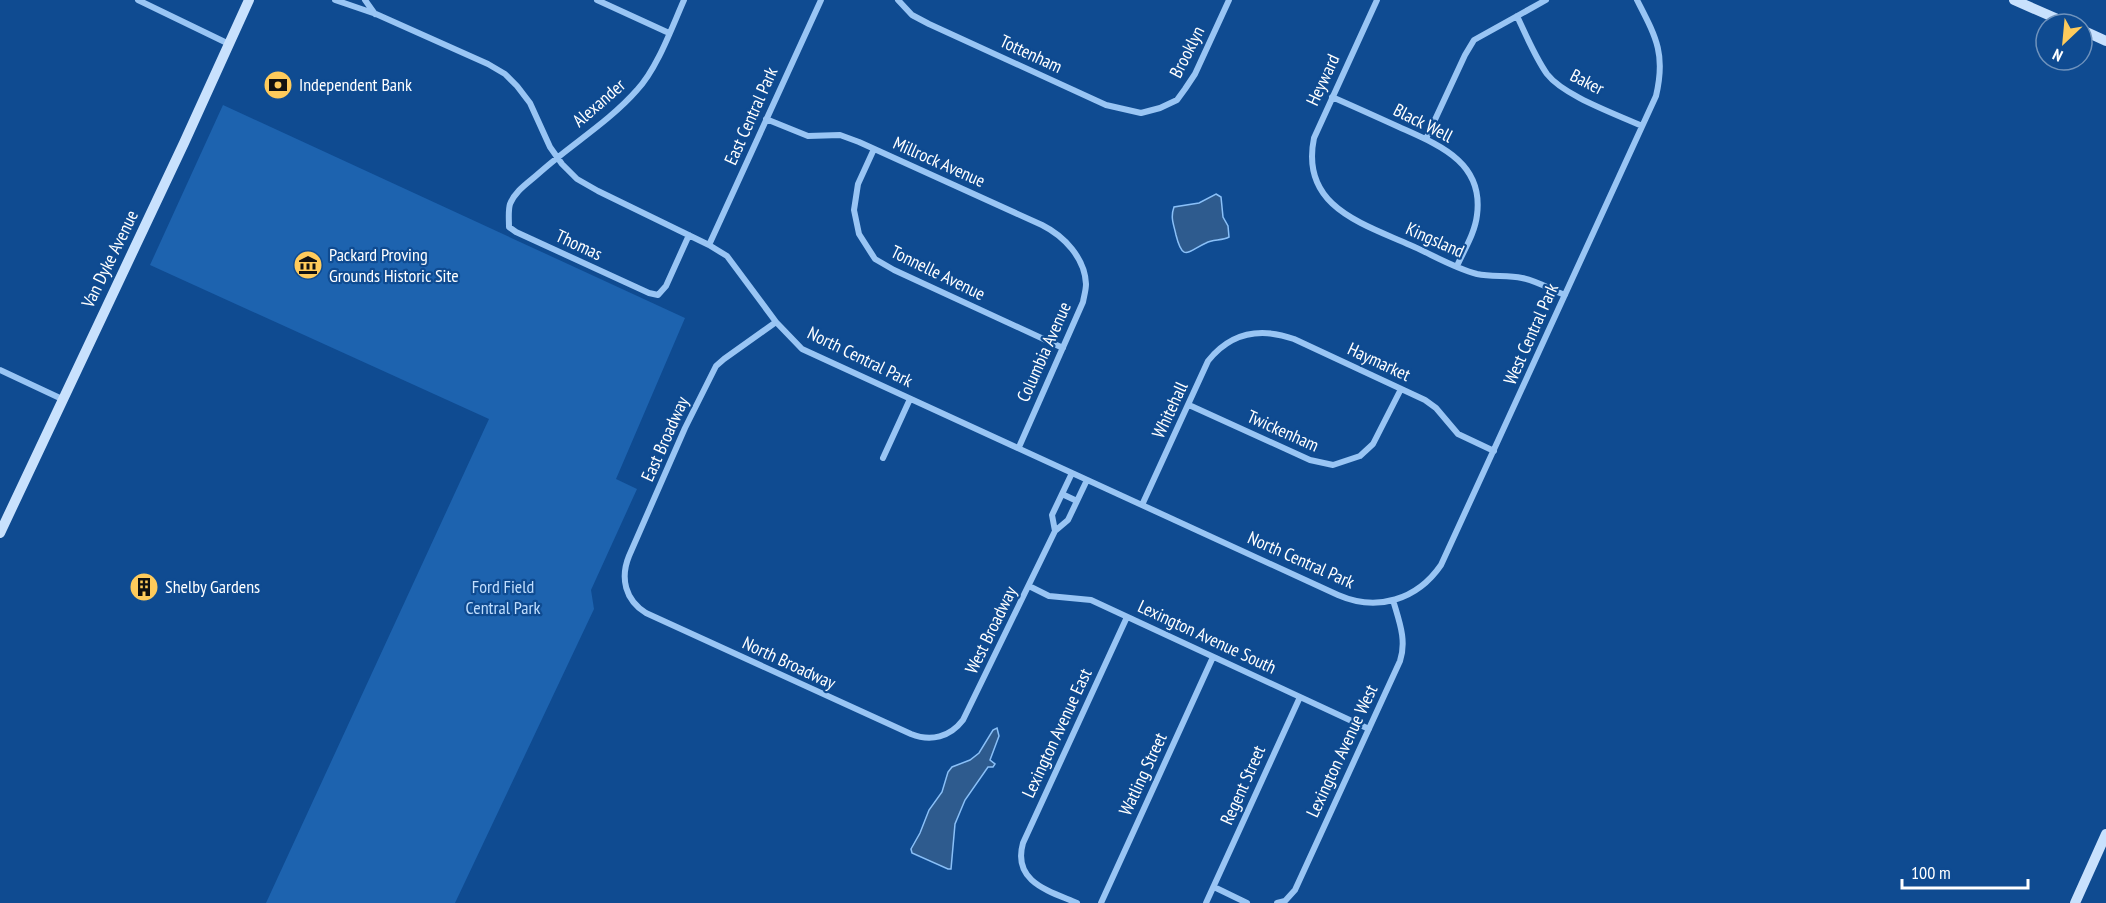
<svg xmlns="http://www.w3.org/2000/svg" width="2106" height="903" font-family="'PT Sans Narrow',sans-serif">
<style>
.green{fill:#1d63af}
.water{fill:#2e5b8e;stroke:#8ac0f8;stroke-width:1.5}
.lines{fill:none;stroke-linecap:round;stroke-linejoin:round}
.street{stroke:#99c5f4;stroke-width:6}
.secondary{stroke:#c8e1fd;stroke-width:10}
.labels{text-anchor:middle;stroke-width:4.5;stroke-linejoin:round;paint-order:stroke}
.street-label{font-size:18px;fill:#fff;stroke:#0f4b91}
.poi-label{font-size:18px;fill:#fff;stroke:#0f4b91;text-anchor:start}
.park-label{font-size:18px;fill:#c0defe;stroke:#0f4b91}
</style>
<rect width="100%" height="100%" fill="#0f4b91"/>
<path class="green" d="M223,105L685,318L616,479L637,489L591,590L594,609L455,903H266L489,419L150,265Z"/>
<path class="water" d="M1216,194L1221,197L1223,217L1228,226L1229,237C1222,241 1213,239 1206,243C1188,251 1183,263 1176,235C1174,225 1170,218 1174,207L1199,203Z
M997,728L999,736L990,760L995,764L993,767H988L965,800L955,824L951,869H948L912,853L911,849L920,833L929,810L942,792L948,772L952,767L970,760L979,753L993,730Z"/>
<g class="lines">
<path class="street" d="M138,0L229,44
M335,0L376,14L488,64L505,74L517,86L530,103L550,147L562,164L577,179L598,191L709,245L727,256L776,322L802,349L1338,595C1377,612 1417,600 1441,565L1656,96C1666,54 1656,37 1637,0
M365,0L375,14
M597,0L669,33
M684,0C672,27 657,69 637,90C609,122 570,145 538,174C528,183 515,191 510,204C508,210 509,220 509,227L516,232L649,293L658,295L666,286L689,235
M898,0L912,15L929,24L1106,105L1141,113L1160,108L1177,100L1185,89L1195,74L1229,0
M1377,0L1314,138C1300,206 1361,223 1410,245C1431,254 1454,268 1477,274C1492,277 1508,275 1522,278C1537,281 1552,290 1565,295
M1517,16C1526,35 1535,57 1547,74C1564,96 1616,114 1642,126
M1332,97C1355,107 1377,117 1399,127C1439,145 1484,162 1477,215C1475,233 1464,250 1457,266
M766,119L808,136L840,135L859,142L1042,225C1064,236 1085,258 1086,284C1086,290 1084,296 1083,302L1019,447
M1426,139L1465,55L1474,40L1546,0
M874,149L858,184L854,210L859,234L875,259L894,270L1063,348
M709,245L821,0
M776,322L724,359L716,366L685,428L629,556C620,578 625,600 646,613L911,734C931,742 950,737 963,720L1055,531L1068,520L1087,480
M0,370L62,399
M1189,405L1310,460L1333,465L1360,456L1373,444L1401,389
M883,458L910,399
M1062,494L1077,501
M1142,505L1208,361C1231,332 1260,327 1294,339L1425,400L1436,408L1458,434L1494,451
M1055,531L1052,515L1072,473
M1029,586L1049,596L1091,600L1369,729
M1214,887L1247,903
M1077,903C1049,891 1012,882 1023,843L1127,617
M1101,903L1213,657
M1206,903L1300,697
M1277,903L1285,901L1295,890L1400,661C1407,640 1399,621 1393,600"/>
<path class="secondary" d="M2014,0L2069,24
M2082,30L2106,41
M0,533L184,143L249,0
M2075,903L2106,834"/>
</g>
<defs>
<g id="bank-disc" transform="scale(1.5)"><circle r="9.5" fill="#ffcb5b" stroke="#0f4b91"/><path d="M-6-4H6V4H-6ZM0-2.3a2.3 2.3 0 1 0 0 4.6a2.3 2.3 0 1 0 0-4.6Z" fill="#111"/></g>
<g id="museum-disc" transform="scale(1.5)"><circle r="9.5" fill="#ffcb5b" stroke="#0f4b91"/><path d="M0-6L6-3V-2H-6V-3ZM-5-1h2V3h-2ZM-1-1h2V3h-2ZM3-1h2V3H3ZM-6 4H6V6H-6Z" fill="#111"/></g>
<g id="building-disc" transform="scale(1.5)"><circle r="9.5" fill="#ffcb5b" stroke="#0f4b91"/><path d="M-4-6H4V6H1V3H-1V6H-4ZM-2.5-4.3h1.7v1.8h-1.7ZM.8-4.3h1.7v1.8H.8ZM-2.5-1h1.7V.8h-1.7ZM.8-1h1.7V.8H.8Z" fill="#111"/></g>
</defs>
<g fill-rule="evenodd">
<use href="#bank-disc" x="278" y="85"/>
<use href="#museum-disc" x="308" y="265"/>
<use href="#building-disc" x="144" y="587"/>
</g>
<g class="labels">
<g class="street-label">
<text transform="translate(1187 52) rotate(-63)" y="6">Brooklyn</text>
<text transform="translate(1031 54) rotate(25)" y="6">Tottenham</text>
<text transform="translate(1323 80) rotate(-65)" y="6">Heyward</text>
<text transform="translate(1587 82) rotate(27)" y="6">Baker</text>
<text transform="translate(599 103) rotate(-41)" y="6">Alexander</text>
<text transform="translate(751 116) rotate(-66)" y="6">East Central Park</text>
<text transform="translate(1423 123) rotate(27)" y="6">Black Well</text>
<text transform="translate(939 162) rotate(24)" y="6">Millrock Avenue</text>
<text transform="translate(1435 240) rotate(24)" y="6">Kingsland</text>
<text transform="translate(579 245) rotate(25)" y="6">Thomas</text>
<text transform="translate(110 259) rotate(-64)" y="6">Van Dyke Avenue</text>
<text transform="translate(938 273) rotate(26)" y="6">Tonnelle Avenue</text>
<text transform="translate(1531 334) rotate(-66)" y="6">West Central Park</text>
<text transform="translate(1044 352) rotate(-66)" y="6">Columbia Avenue</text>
<text transform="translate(860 357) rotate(26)" y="6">North Central Park</text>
<text transform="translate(1379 362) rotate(25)" y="6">Haymarket</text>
<text transform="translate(1170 410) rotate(-65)" y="6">Whitehall</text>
<text transform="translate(1283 431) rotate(24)" y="6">Twickenham</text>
<text transform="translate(665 439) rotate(-66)" y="6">East Broadway</text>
<text transform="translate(1301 560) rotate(24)" y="6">North Central Park</text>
<text transform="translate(991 630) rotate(-64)" y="6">West Broadway</text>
<text transform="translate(1207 637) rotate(25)" y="6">Lexington Avenue South</text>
<text transform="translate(789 663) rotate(25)" y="6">North Broadway</text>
<text transform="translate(1057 733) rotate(-65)" y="6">Lexington Avenue East</text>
<text transform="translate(1342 751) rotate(-65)" y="6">Lexington Avenue West</text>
<text transform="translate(1143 774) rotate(-65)" y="6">Watling Street</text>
<text transform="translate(1243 785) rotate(-66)" y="6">Regent Street</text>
</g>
<g class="poi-label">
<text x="299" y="91">Independent Bank</text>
<text x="329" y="261">Packard Proving<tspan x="329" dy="21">Grounds Historic Site</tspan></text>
<text x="165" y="593">Shelby Gardens</text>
</g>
<g class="park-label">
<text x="503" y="593">Ford Field<tspan x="503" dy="21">Central Park</tspan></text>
</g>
</g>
<g transform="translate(2064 42) rotate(206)"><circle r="28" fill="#0f4b91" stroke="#6f93bd" stroke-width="1.5"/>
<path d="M0-4.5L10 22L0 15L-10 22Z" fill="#ffcb5b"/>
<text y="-9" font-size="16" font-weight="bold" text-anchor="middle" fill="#ffffff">N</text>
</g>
<path d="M1902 879v9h126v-9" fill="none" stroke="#ffffff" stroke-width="3"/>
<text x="1911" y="879" font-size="18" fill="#ffffff" stroke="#0f4b91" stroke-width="4.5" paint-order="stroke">100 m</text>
</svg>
